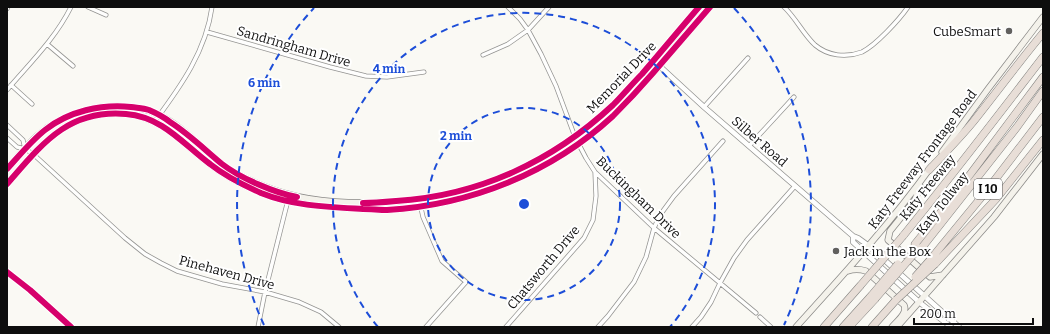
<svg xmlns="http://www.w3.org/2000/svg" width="1050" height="334" font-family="Bitter,serif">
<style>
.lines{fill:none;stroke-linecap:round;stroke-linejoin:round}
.minor-casing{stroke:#949492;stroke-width:5}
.tertiary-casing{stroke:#949492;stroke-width:6}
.secondary-casing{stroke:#8b8a88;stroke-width:7}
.motorway-casing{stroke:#82817f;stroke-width:8}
.minor{stroke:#fefefd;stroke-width:3.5}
.tertiary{stroke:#fefefd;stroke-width:4.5}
.secondary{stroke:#f4f2eb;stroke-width:5.5}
.motorway{stroke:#e8ded7;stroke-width:7}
.motorway-bridge-casing{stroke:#82817f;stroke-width:8;stroke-linecap:butt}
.motorway-bridge{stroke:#e8ded7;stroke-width:7}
.cycleway-casing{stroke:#fff;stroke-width:8}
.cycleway{stroke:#d6006c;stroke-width:6}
.ring{fill:none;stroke:#1d4ed8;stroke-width:2;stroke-dasharray:7 5}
.poi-dot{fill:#61605e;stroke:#fff;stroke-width:1.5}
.labels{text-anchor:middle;stroke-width:4;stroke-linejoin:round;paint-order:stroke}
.shield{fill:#fff;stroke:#565656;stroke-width:1}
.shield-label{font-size:12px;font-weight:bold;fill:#0e0e0e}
.poi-label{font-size:13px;fill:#0e0e0e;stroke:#fff;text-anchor:end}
.street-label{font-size:13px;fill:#0e0e0e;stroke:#fff}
.centre{fill:#1d4ed8;stroke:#fff;stroke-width:2}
.ring-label{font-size:12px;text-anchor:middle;font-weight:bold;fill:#1d4ed8;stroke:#fff;stroke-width:4;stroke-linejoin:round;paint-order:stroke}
</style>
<rect width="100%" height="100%" fill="#faf9f4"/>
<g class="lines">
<g class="minor-casing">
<path id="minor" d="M88,7L106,15
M508,7L520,19L528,30L541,54L556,86L575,137L586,158L595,172L654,228L756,313
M784,7C796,18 803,34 815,45C828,56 846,58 862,52C876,45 899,20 908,7
M7,9L8,7
M207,32L330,67L366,76L387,77L424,72
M47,44L73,66
M483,55L508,44L528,30L549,7
M11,85L32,104
M7,90C30,63 55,39 71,7
M704,107L748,58
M155,121C181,86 206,51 212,7
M7,125L23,140L25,149
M7,138L17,147L25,149L33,154L125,238L145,254L161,263L177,271L222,284L265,292L299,302L321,312L339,327
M749,146L794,97
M419,199L423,217L442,261L466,282L426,327
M760,317L771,327
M258,327L265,292L288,200
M506,327L584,238L593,220L596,196L595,172
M598,327L608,316L634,282L646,257L654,228L660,215L674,196L723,141
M692,327L701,317L711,302L720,283L734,258L747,240L795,186"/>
</g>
<g class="tertiary-casing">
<path id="tertiary" d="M654,61L704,107L853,236L858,238L869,246L959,327
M853,236V242L919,302L951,327
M7,272L30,290L71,327"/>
</g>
<g class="secondary-casing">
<path id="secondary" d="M942,152L988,89L1043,17
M7,169C17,158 26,146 37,136C65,111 103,102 139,108C172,114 198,145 223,165C235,174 251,181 266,187C303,202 347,204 386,202C402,201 419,200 435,197C502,184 563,152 613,105C644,76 671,40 699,7
M7,184C42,144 68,109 126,114C163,117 183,144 210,164C225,176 243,185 261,193C293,206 328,207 363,209C371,209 379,210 387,210C471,205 551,173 613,116C627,102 640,88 653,73C672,51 691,29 710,7
M920,186L915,200L890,231L888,240L930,277L943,275
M848,271C854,269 859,269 866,271L904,305C908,313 897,321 892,327
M796,327C843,275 890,224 931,167
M897,327L994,217L1043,154"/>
</g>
<g class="motorway-casing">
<path id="motorway" d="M929,170C944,154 959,139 973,122C996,93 1019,62 1043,33
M903,236C951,177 997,117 1043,57
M915,244L954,196L1043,77
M920,250L1017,127L1043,91
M930,260L984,194L1043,117
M935,264L996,199L1043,140
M824,327L860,286
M843,327L871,296
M849,327L875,299
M872,327L896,300"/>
</g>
<use href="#minor" class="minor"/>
<use href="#tertiary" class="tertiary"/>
<use href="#secondary" class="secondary"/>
<use href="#motorway" class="motorway"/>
<g class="motorway-bridge-casing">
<path id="motorway-bridge" d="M915,277L930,260
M860,286L903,236
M871,296L898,264
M875,299L919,248
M896,300L935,264"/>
</g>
<use href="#motorway-bridge" class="motorway-bridge"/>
<g class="cycleway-casing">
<path id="cycleway" d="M7,169C19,156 31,141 45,130C69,111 101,104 131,107C137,108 143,108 149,110C156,113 164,117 170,122C189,134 205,150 222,164C240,178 275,193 297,197
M7,184C42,144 68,109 126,114C163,117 183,144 210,164C225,176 243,185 261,193C293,206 328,207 363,209C371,209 379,210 387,210C471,205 551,173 613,116C627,102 640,88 653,73C672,51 691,29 710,7
M363,203C374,203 385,202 396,201C479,196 553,161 613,105C623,95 632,84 642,74C661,52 680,29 699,7
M7,272L30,290L71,327"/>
</g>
<use href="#cycleway" class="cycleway"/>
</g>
<g class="ring">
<circle cx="524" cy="204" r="96"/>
<path d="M378 327A191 191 0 1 1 670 327"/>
<path d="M264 325A287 287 0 0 1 314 8M734 8A287 287 0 0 1 784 325"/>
</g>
<g class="poi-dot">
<circle cx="1009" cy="31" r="4"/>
<circle cx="836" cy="251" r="4"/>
</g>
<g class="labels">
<rect class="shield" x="974" y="179" width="28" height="20" rx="3"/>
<g class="shield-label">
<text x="988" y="193">I 10</text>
</g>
<g class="poi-label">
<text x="1001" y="36">CubeSmart</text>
<text x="844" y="256" text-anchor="start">Jack in the Box</text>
</g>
<g class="street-label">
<text transform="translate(294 46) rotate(16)" y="5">Sandringham Drive</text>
<text transform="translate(621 77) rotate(-46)" y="5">Memorial Drive</text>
<text transform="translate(760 141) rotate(41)" y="5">Silber Road</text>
<text transform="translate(922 159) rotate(-53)" y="5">Katy Freeway Frontage Road</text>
<text transform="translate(927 187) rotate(-51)" y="5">Katy Freeway</text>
<text transform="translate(639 197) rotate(44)" y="5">Buckingham Drive</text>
<text transform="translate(942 203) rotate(-52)" y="5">Katy Tollway</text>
<text transform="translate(543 267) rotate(-50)" y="5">Chatsworth Drive</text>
<text transform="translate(227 272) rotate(15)" y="5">Pinehaven Drive</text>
</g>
</g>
<circle cx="524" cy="204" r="6" class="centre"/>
<g class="ring-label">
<text x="389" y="73">4 min</text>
<text x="264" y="87">6 min</text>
<text x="456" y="140">2 min</text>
</g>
<rect width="1050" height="334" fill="none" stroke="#0e0e0e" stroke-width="16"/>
<path d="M914 318v6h119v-6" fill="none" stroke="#0e0e0e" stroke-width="2"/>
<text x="920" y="318" font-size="12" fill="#0e0e0e" stroke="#ffffff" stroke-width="3" paint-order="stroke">200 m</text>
</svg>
